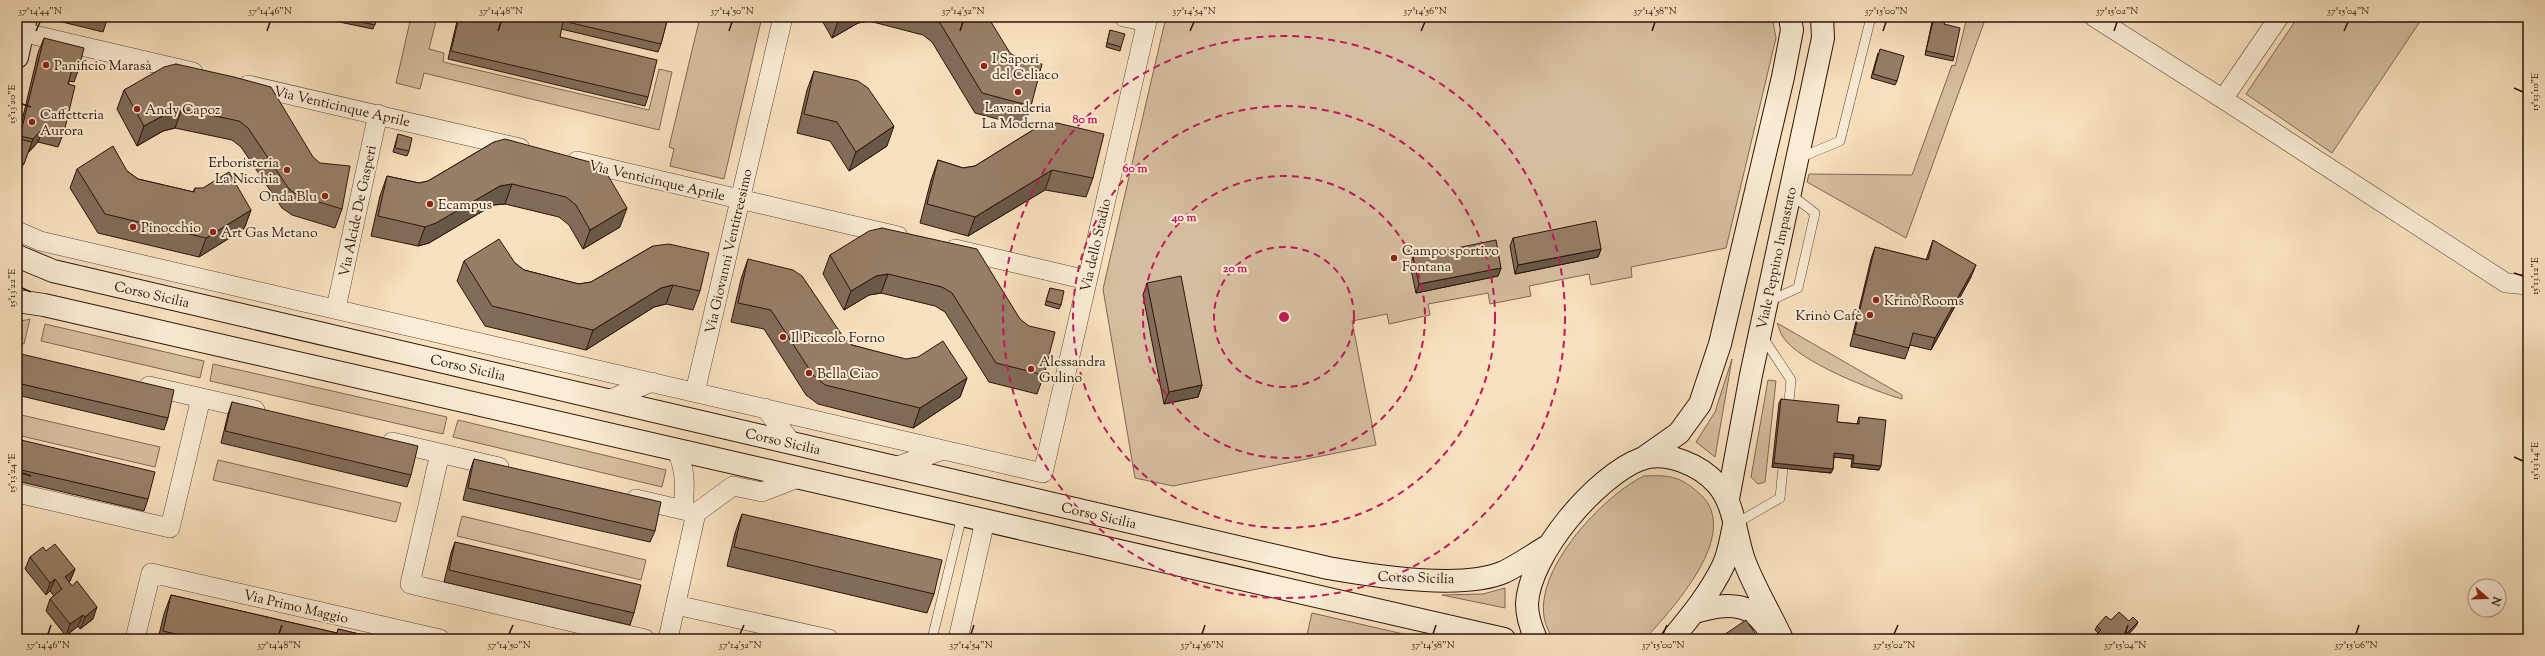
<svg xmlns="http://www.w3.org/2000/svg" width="2545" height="656" font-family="'Sorts Mill Goudy',serif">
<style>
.green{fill:#d5be9f;stroke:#806854}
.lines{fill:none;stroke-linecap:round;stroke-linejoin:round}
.lane-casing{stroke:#5f4636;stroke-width:10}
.street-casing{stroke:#5f4636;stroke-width:20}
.secondary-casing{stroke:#2c1308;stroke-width:24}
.lane{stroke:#faecd5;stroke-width:9}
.street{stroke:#faecd5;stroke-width:19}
.secondary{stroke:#faecd5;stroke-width:22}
.wall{fill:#816c59;stroke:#2c1308}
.shaded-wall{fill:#695848;stroke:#2c1308}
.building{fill:#967e67;stroke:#2c1308}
.ticks{fill:none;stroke:#2c1308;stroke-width:1.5}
.ring{fill:none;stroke:#c2185b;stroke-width:2;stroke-dasharray:7 5}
.poi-dot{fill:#8f2418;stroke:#faecd5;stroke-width:1.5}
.labels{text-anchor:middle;stroke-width:4;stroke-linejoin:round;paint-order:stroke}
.poi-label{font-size:14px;fill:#2c1308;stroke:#faecd5;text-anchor:start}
.street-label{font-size:14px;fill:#2c1308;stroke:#faecd5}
.centre{fill:#c2185b;stroke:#faecd5;stroke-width:2}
.ring-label{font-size:12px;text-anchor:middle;font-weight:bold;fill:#c2185b;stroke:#faecd5;stroke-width:4;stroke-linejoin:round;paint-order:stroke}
.neatline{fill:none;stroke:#2c1308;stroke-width:1.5}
.ticks-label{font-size:10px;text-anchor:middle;fill:#2c1308}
</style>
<rect width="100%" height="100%" fill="#f8e1be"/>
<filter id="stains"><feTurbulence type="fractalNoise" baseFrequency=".005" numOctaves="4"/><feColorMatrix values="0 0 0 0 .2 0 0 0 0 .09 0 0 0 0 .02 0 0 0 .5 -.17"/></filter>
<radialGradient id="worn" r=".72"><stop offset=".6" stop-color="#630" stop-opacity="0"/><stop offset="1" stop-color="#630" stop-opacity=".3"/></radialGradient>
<path class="green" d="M411,17H437L429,49L444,53L443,62L649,110L659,69L672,72L659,130L424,73L420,89L396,83Z
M700,17H762L724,179L670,166L674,149L669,147Z
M1166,17H1772L1776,38L1726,248L1631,267L1632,277L1591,285L1589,274L1529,286L1531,296L1490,304L1488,293L1428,304L1430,315L1389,324L1387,314L1352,321L1376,445L1173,486L1135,478L1103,289Z
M1967,17H1986L1906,238L1807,182L1809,174L1912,175L1952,65L1955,66Z
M2298,17H2423L2332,153L2246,94Z
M30,319L24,344L17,342V322Z
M1777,323L1902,395V399C1874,391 1799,362 1783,337C1780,333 1779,327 1777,323Z
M45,324L204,361L200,378L41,341Z
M1732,359L1715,457L1696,442L1715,412Z
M213,364L447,417L443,434L210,381Z
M1768,380L1776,381L1765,482L1758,484L1751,477Z
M17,414L160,447L155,467L17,435Z
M458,420L666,470L662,487L453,437Z
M218,460L401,503L396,522L213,480Z
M1644,476C1670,475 1680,476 1700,494C1743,533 1672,609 1645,639H1554C1513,589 1601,496 1644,476Z
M462,516L646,560L641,580L457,536Z
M1505,588V608L1442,595L1483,594Z
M1312,613L1425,639H1306Z"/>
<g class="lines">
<g class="lane-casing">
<path id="lane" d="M1799,158L1840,141L1870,21L1867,17
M1769,301L1798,288L1815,213L1790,194
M1762,336L1791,380L1788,412
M1735,524L1780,498L1784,457
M932,639L962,516"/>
</g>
<g class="street-casing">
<path id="street" d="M1124,17L1147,22
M2094,17L2223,99L2506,283L2528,285
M17,31L193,72
M248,85L520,148
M2223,99L2279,17
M577,161L898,236
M17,231L40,241L1043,473L1148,17
M955,249L1087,280
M336,308L378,114
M149,386L255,410
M695,392L783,17
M608,400L652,382
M765,408L792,443
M392,442L499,467
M677,451C686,471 685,488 683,509
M440,453L410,584L645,639
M895,467L943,450
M17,493L170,528L201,398
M636,499L696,513L733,486L762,492L798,478
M676,605L829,639
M135,639L151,573L440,639
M668,639L696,513
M958,639L985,521"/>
</g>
<g class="secondary-casing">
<path id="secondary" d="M17,57L26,17
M17,256L53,271L1328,568C1373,576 1463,590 1504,572C1519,565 1534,554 1548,546
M17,301L44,305L1504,639
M1642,459L1679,433L1700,404L1720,344L1783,77L1792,30L1790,17
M1728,499L1751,375L1823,38L1822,17
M1695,612C1712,607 1733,602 1750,611C1759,615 1767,628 1774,635
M1536,639C1531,628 1527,617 1527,604C1529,555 1596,476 1641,459C1666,450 1700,465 1717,484C1735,504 1735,535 1744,560C1754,587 1770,613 1782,639
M1672,639C1691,616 1710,593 1723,566C1729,554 1731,538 1734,525"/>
</g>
<use href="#lane" class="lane"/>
<use href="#street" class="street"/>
<use href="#secondary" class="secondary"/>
</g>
<path class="wall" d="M47,17H108L103,32L46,18Z
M315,17H377L373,29Z
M458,17H668L661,44L658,52L561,29L560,37L648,97L645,106L448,59Z
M820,17H988L1031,106L1024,126L975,113L932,42L923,35L869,21L858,23L832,38Z
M1933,17H1946L1944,24L1954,57L1953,61L1925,55Z
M1110,30L1121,47L1120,51L1106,47Z
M44,38L79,68L74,82L69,81L64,132L58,147L38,142L27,154L19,176H17V142L38,53Z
M1878,53L1897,81L1895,85L1871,78Z
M176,64L342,209L335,228L292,215L282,208L241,147L232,140L175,128L163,131L137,146L117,109L124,90Z
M814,71L887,146L849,171L830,141L797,133L807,90Z
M1041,125L1093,178L1086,197L1045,190L968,236L920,223L931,180L938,160L963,168L975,166Z
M398,134L409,151L407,156L393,152Z
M494,142L620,227L583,249L569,225L559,217L505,204L493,205L429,243L418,246L371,236L380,196L387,176L419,183L428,181Z
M77,169L127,171L138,179L193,192L195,188L251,210L244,229L199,257L98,233L70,188Z
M882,228L1044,375L1037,394L989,382L945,312L935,306L881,293L869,295L844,310L823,274L830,255Z
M1513,238L1601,249L1598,257L1515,274L1510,246Z
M1933,240L1971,277L1931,350L1910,345L1905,359L1850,346L1871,259L1875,247L1926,260Z
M653,246L700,291L693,310L666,304L654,307L586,350L485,326L457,281L464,261L515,263L524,270L579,284L591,282Z
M1413,257L1501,268L1498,276L1416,293L1410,265Z
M748,259L852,345L967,378L960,397L913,428L818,404L806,395L764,329L731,322L741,279Z
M1147,283L1202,385L1198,397L1164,404L1143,295Z
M1050,288L1061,305L1059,309L1045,305Z
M17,353L168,418L164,430L17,395Z
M1781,399L1837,422L1857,424L1859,417L1879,470L1851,467L1852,459L1834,457L1833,469L1831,473L1772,467L1779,403Z
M232,402L411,475L407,487L221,443L228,414Z
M17,439L148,499L144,511L17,481Z
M474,459L655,531L650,542L463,500L470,471Z
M742,514L934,594L927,613L727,566L735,533Z
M455,542L634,613L630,625L444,582L451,553Z
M46,551L75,569L70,581L69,582L93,619L80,629L78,626L66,636L46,611L50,599L54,596L50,591L46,595L25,569L30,557Z
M171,595L337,633L338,629L380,639H158L164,614Z
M2111,620L2129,621L2136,626L2124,639H2113L2112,638L2111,639H2092L2098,633L2095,630L2097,626Z"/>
<path class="shaded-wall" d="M843,17H871L869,21L858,23L832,38L839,19Z
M182,109L175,128L163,131L137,146L144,126L170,112Z
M894,126L887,146L849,171L856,152Z
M44,127L38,142L27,154L33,139Z
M1052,170L1045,190L968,236L975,217Z
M512,184L505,204L493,205L429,243L418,246L425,227L500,186Z
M627,208L620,227L583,249L590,230Z
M251,210L244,229L199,257L206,238Z
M1601,249L1598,257L1515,274L1518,265Z
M1976,265L1971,277L1931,350L1935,338Z
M1501,268L1498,276L1416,293L1419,284Z
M888,274L881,293L869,295L844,310L851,291L876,276Z
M673,285L666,304L654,307L586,350L593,330L661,288Z
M967,378L960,397L913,428L920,408Z
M1202,385L1198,397L1164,404L1169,392Z
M1834,453L1854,455L1852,459L1833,457Z
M1774,463L1833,469L1831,473L1772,467Z
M1853,463L1881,466L1879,470L1851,467Z
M75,569L70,581L61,588L65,577Z
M55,579L50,591L46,595L50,583Z
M97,607L93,619L80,629L85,617Z
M83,615L78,626L66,636L70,624Z
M2138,622L2136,626L2124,639H2121Z
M2113,634L2111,639H2108Z"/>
<path class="building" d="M337,17H377L375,25Z
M459,17H668L661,44L563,21L560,37L657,60L648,97L451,51Z
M932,17H988L1010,53L1016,57L1042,64L1031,106L982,93L940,23Z
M1934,17H1946L1944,24L1960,28L1954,57L1926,51Z
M1110,30L1125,34L1121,47L1107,43Z
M44,38L84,48L79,68L73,66L68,84L75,86L64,132L44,127L33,139L20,136Z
M1880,49L1904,56L1897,81L1873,74Z
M176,64L234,77L271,87L313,157L320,163L350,166L342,209L299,196L289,189L248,128L239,121L182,109L170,112L144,126L124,90L164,67Z
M814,71L858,81L868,88L894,126L856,152L837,122L804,114Z
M1057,123L1104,134L1093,178L1052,170L975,217L927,204L938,160L963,168L975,166L1041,125Z
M398,134L412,138L409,151L395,148Z
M19,139L32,142L24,164L17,162V149Z
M505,139L597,164L603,167L627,208L590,230L576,205L566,197L512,184L500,186L436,223L425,227L378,216L387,176L419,183L428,181L494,142Z
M113,146L127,171L138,179L194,192L195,188H203L229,172L251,210L206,238L105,214L77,169Z
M1596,221L1601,249L1518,265L1513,238Z
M882,228L977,249L1020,319L1029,326L1055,332L1044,375L996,363L952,293L942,287L888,274L876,276L851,291L830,255L869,231Z
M499,239L515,263L524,270L579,284L591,282L653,246L669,244L709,253L700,291L673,285L661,288L593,330L492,306L464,261Z
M1496,240L1501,268L1419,284L1413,257Z
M1933,240L1976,265L1935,338L1913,333L1909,348L1854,334L1875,247L1928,260Z
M748,259L793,270L802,276L844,338L852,345L906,359L918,357L943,341L967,378L920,408L825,385L813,375L771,310L738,303Z
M1181,276L1202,385L1169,392L1147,283Z
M1050,288L1064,291L1061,305L1046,301Z
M17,353L174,390L168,418L17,383Z
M1781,399L1839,405L1837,422L1859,424V417L1886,420L1881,466L1853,463L1854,455L1834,453L1833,469L1774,463Z
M232,402L418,446L411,475L225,431Z
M17,439L155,472L148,499L17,469Z
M474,459L661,502L655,531L468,488Z
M742,514L942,560L934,594L734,547Z
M455,542L641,585L634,613L449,570Z
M55,544L75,569L65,577L72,586L77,581L97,607L85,617L83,615L70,624L50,599L62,589L55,579L50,583L30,557L43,547L46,551Z
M171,595L337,633L338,629L380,639H197L163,631Z
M2119,612L2129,621L2133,617L2138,622L2121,639H2119L2113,634L2108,639H2092L2101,630L2097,626L2106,616L2111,620Z
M1746,620L1759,639H1718Z"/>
<path class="ticks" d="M36,31L40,22M267,31L270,22M498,31L501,22M729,31L732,22M960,31L963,22M1190,31L1194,22M1421,31L1425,22M1652,31L1655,22M1883,31L1886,22M2114,31L2117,22M2344,31L2348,22M2514,88L2523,92M22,104L31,107M2514,273L2523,276M22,288L31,292M2514,457L2523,461M22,473L31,476M48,634L51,625M279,634L282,625M509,634L513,625M740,634L744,625M971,634L974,625M1202,634L1205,625M1433,634L1436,625M1663,634L1667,625M1894,634L1898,625M2125,634L2128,625M2356,634L2359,625"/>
<g class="ring">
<circle cx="1284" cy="317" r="70"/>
<circle cx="1284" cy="317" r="141"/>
<circle cx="1284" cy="317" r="211"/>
<circle cx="1284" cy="317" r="281"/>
</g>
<g class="poi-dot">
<circle cx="46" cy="65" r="4"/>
<circle cx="984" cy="66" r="4"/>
<circle cx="1018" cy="92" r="4"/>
<circle cx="137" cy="109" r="4"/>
<circle cx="32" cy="122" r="4"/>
<circle cx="287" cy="170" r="4"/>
<circle cx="325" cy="196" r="4"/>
<circle cx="430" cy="204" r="4"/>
<circle cx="133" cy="227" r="4"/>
<circle cx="213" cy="232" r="4"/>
<circle cx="1394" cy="258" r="4"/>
<circle cx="1876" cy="300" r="4"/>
<circle cx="1870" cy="315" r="4"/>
<circle cx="783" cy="337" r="4"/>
<circle cx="1031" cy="369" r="4"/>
<circle cx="809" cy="373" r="4"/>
</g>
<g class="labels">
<g class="poi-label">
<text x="992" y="63">I Sapori<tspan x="992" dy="16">del Celiaco</tspan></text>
<text x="54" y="70">Panificio Marasà</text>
<text x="1018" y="112" text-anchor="middle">Lavanderia<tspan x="1018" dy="16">La Moderna</tspan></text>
<text x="145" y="114">Andy Capoz</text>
<text x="40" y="119">Caffetteria<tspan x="40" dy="16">Aurora</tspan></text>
<text x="279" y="167" text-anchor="end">Erboristeria<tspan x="279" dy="16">La Nicchia</tspan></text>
<text x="317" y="201" text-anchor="end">Onda Blu</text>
<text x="438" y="209">Ecampus</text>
<text x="141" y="232">Pinocchio</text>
<text x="221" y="237">Art Gas Metano</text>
<text x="1402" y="255">Campo sportivo<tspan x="1402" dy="16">Fontana</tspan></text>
<text x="1884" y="305">Krinò Rooms</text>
<text x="1862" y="320" text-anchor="end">Krinò Cafè</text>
<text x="791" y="342">Il Piccolo Forno</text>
<text x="1039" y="366">Alessandra<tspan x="1039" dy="16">Gulino</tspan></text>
<text x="817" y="378">Bella Ciao</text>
</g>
<g class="street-label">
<text transform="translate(342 106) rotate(13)" y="5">Via Venticinque Aprile</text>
<text transform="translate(657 180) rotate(13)" y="5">Via Venticinque Aprile</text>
<text transform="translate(357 211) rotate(-78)" y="5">Via Alcide De Gasperi</text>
<text transform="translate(1095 245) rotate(-77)" y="5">Via dello Stadio</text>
<text transform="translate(728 251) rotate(-77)" y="5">Via Giovanni Ventitreesimo</text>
<text transform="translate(1776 258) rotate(-78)" y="5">Viale Peppino Impastato</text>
<text transform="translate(152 294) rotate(13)" y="5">Corso Sicilia</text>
<text transform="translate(468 367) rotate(13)" y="5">Corso Sicilia</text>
<text transform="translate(783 441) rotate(13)" y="5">Corso Sicilia</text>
<text transform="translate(1099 515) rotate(13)" y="5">Corso Sicilia</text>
<text transform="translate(1416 577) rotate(2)" y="5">Corso Sicilia</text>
<text transform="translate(296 606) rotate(13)" y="5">Via Primo Maggio</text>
</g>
</g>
<circle cx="1284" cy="317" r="6" class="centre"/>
<g class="ring-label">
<text x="1085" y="123">80 m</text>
<text x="1135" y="172">60 m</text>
<text x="1184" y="221">40 m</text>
<text x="1235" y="272">20 m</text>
</g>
<rect width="2545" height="656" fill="none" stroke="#f8e1be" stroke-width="44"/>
<g transform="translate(2487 598) rotate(110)"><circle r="19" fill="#faecd5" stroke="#a89583"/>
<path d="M0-3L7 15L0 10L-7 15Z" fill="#8f2418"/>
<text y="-6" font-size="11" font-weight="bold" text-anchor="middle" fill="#2c1308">N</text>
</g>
<rect x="22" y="22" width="2501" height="612" class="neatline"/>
<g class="ticks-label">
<text x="40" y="14">37°14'44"N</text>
<text x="270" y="14">37°14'46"N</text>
<text x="501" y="14">37°14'48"N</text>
<text x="732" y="14">37°14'50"N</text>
<text x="963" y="14">37°14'52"N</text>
<text x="1194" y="14">37°14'54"N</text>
<text x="1425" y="14">37°14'56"N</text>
<text x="1655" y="14">37°14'58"N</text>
<text x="1886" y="14">37°15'00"N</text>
<text x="2117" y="14">37°15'02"N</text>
<text x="2348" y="14">37°15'04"N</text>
<text transform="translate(2534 92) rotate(-90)" y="4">15°13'10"E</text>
<text transform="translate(11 104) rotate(-90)" y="4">15°13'20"E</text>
<text transform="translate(2534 276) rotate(-90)" y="4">15°13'12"E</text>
<text transform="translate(11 288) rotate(-90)" y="4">15°13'22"E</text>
<text transform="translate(2534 461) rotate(-90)" y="4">15°13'14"E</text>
<text transform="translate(11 473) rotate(-90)" y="4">15°13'24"E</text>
<text x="48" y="648">37°14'46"N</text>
<text x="279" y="648">37°14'48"N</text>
<text x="509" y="648">37°14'50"N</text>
<text x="740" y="648">37°14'52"N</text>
<text x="971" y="648">37°14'54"N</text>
<text x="1202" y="648">37°14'56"N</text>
<text x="1433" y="648">37°14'58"N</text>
<text x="1663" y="648">37°15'00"N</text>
<text x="1894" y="648">37°15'02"N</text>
<text x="2125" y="648">37°15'04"N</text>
<text x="2356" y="648">37°15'06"N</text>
</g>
<rect width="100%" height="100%" filter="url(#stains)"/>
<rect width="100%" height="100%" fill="url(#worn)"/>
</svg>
